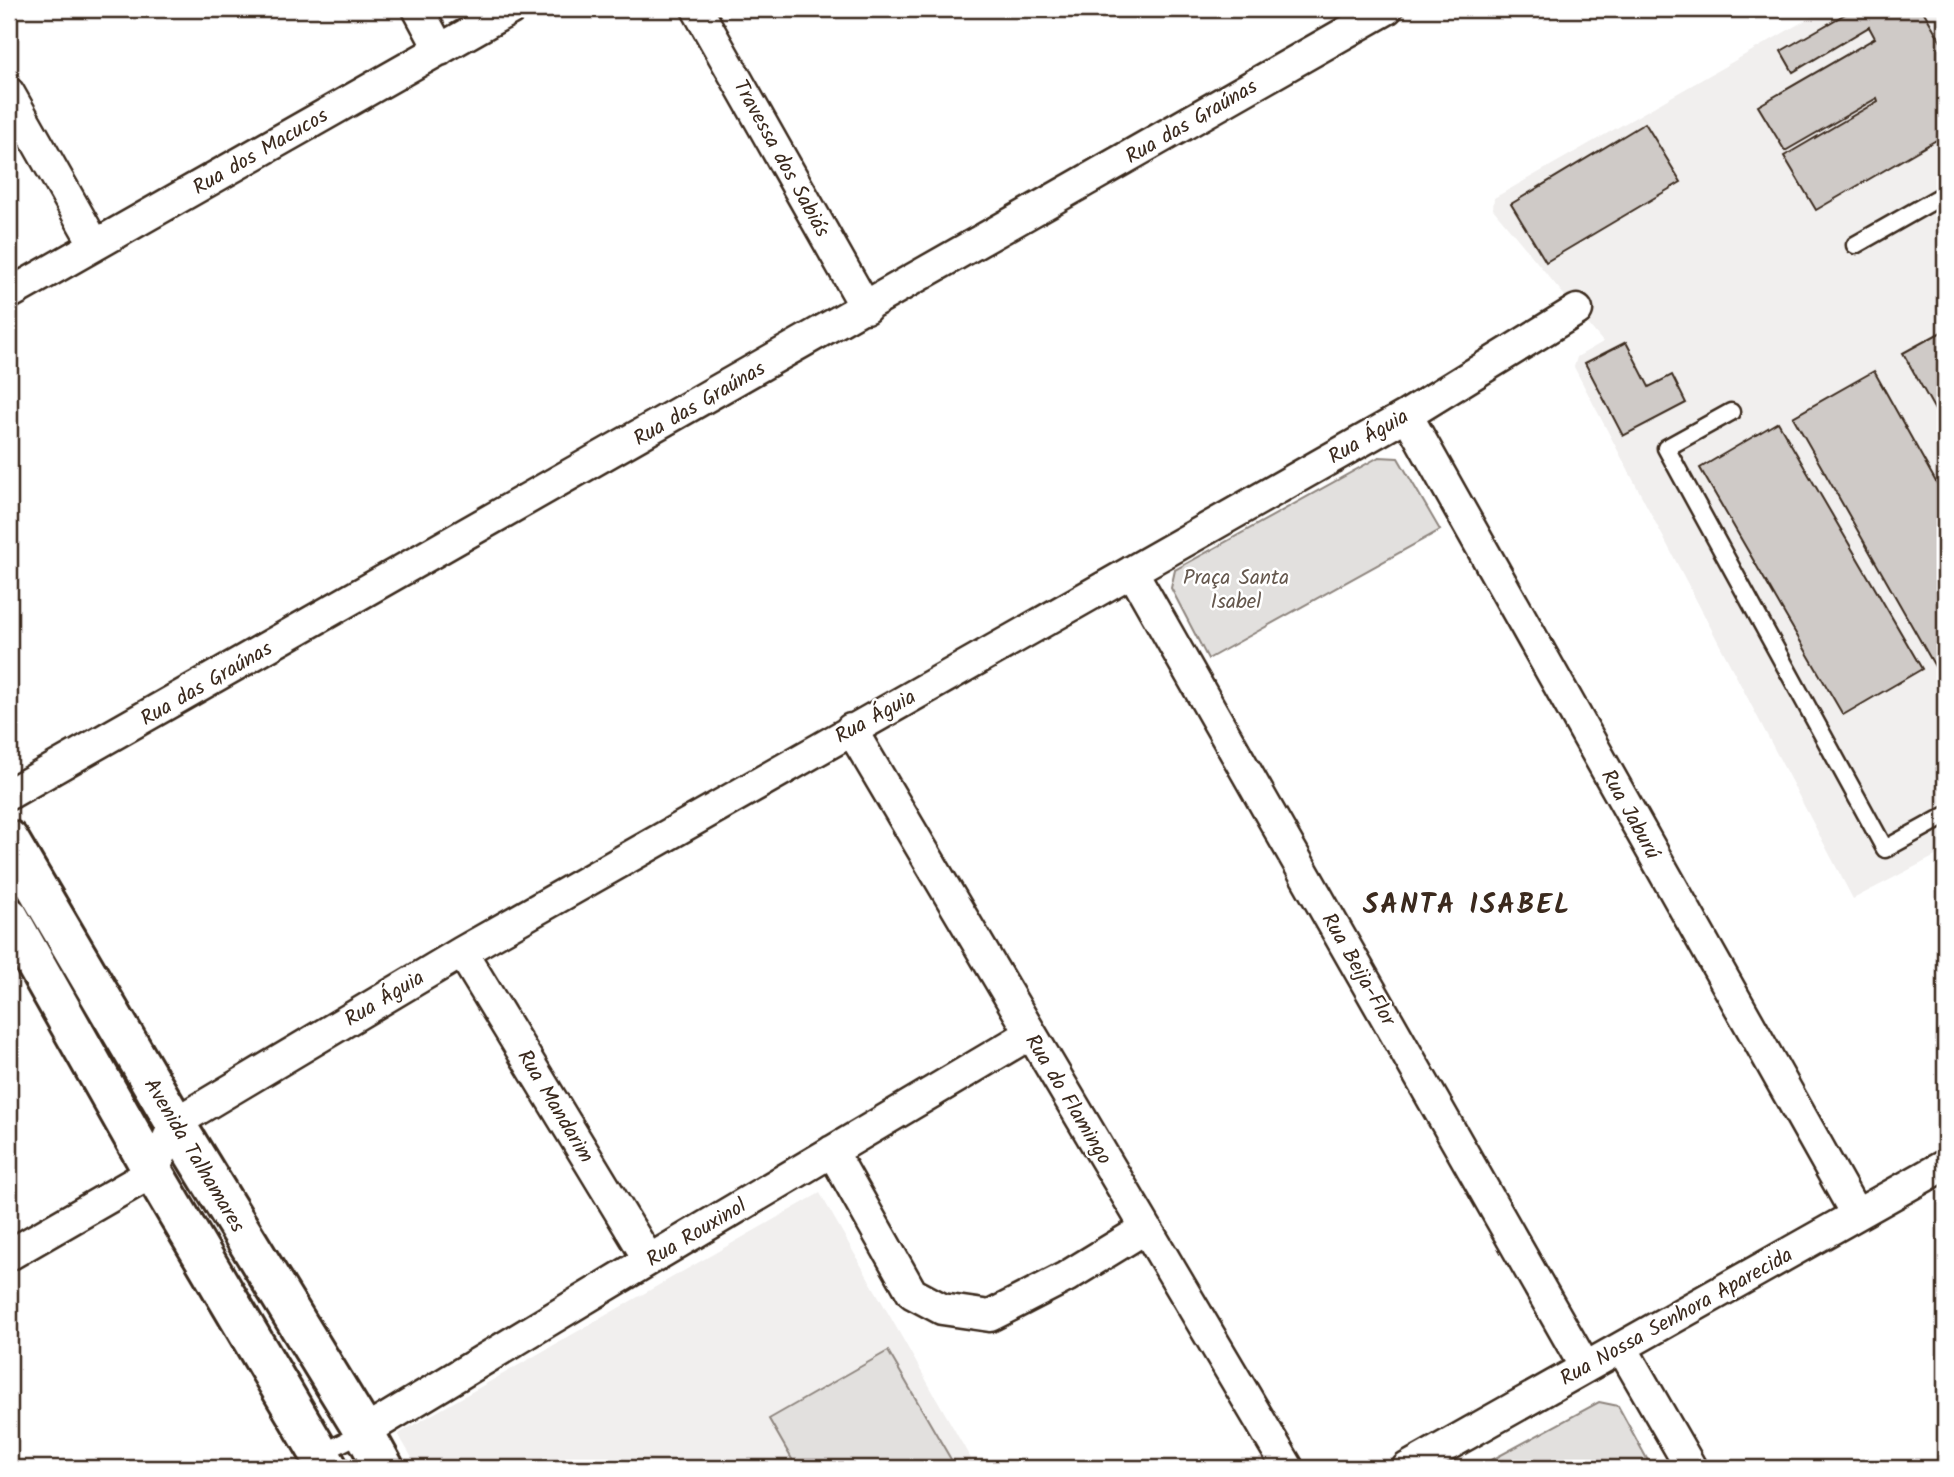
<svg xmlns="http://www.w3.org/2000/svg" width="1954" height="1477" font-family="Kalam,sans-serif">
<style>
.built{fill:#f1efee}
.green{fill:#e2e0de;stroke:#8e857e;stroke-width:2}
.building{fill:#cfcac7;stroke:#3b2a1e;stroke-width:2}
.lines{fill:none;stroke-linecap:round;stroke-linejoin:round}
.lane-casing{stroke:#3b2a1e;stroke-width:21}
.street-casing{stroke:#3b2a1e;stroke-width:35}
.secondary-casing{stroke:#3b2a1e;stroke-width:44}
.lane{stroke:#fff;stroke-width:16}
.street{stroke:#fff;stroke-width:30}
.secondary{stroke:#fff;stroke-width:38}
.labels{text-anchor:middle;stroke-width:5;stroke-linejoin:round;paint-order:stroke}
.street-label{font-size:21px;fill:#3b2a1e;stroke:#fff}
.park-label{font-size:21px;fill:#65584e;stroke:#fff}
.district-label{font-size:28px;font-weight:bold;letter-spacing:2px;fill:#3b2a1e;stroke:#fff}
</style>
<rect width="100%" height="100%" fill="#fff"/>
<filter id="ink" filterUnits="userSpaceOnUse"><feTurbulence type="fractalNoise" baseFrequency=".0143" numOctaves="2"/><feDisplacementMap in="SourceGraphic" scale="14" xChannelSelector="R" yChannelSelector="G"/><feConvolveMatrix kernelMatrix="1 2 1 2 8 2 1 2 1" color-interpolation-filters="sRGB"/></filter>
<g filter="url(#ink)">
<path class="built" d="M1825,9H1945V851L1853,899L1574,367L1577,357L1603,342L1493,209L1494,198Z
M820,1193L976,1468H418L398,1434Z"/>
<path class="green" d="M1379,457L1398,458L1440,530L1208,659L1171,588L1175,570Z
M888,1351L956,1468H797L769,1419Z
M1599,1402L1618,1406L1652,1468H1477Z"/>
<path class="building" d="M1854,9H1922L1945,48V135L1816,210L1784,156L1878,101L1877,98L1785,151L1758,106L1875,38L1869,27L1793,72L1781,51Z
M1645,123L1681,182L1546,262L1511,204Z
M1945,330V428L1903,353Z
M1626,342L1649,387L1672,375L1686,403L1623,436L1585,363Z
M1874,371L1945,498V684L1793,417Z
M1778,422L1922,669L1843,715L1700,468Z"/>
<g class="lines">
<g class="lane-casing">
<path id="lane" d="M1855,245L1945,194
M1731,412L1666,448L1885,849L1945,816
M320,1454L364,1432"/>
</g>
<g class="street-casing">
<path id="street" d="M418,9L440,50
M697,9L866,308
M9,93L95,245
M9,294L511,9
M1407,415L1856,1214
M1132,571L1585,1367
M851,729L1288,1468
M9,794L1387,9
M462,952L649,1260
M832,1151L912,1293L942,1309L990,1316L1066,1277L1146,1228
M9,1255L153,1172L175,1123L462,952L1407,415L1577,310
M1622,1348L1691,1468
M364,1432L649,1260L1030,1034
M1407,1468L1945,1165"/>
</g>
<g class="secondary-casing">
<path id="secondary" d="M9,840L175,1123L364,1432L384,1468
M9,917L153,1172L328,1468"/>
</g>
<use href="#lane" class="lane"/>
<use href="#street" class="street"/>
<use href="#secondary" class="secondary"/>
</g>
</g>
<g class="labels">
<g class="street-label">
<text transform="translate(1191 121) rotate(-30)" y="7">Rua das Graúnas</text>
<text transform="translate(260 151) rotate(-30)" y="7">Rua dos Macucos</text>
<text transform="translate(782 158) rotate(61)" y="7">Travessa dos Sabiás</text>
<text transform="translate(699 403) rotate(-30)" y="7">Rua das Graúnas</text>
<text transform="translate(1368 436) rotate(-30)" y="7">Rua Águia</text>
<text transform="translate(206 683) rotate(-30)" y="7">Rua das Graúnas</text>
<text transform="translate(875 716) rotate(-29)" y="7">Rua Águia</text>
<text transform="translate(1631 814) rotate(61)" y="7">Rua Jaburú</text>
<text transform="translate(1359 969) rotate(60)" y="7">Rua Beija-Flor</text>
<text transform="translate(384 998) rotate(-31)" y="7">Rua Águia</text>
<text transform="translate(1069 1099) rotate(59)" y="7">Rua do Flamingo</text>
<text transform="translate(556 1106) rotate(59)" y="7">Rua Mandarim</text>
<text transform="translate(195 1155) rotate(59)" y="7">Avenida Talhamares</text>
<text transform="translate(696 1232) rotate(-31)" y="7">Rua Rouxinol</text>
<text transform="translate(1676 1316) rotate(-29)" y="7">Rua Nossa Senhora Aparecida</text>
</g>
<g class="park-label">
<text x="1236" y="584">Praça Santa<tspan x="1236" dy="24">Isabel</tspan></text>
</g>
<g class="district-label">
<text x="1467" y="913">SANTA ISABEL</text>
</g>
</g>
<rect width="1954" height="1477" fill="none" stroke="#fff" stroke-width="35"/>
<rect x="18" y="18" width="1919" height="1442" fill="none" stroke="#3b2a1e" stroke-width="2.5" filter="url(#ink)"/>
</svg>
